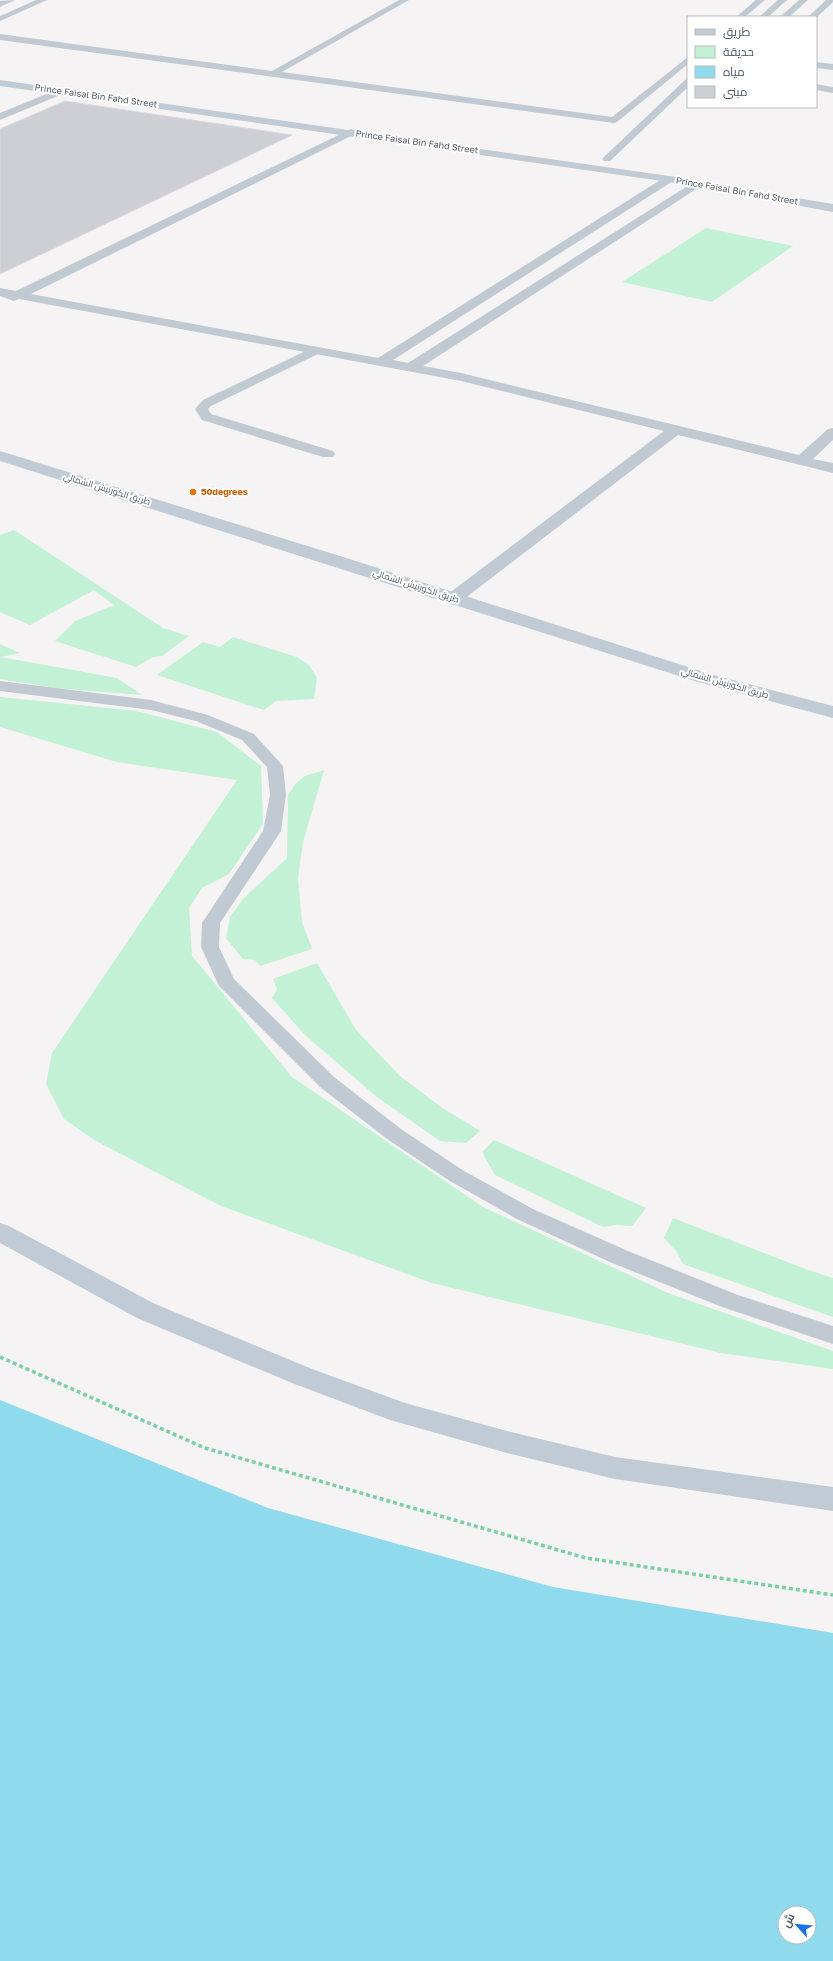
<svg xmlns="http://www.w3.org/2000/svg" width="833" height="1961" font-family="'Golos Text',Cairo,sans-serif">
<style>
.green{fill:#c3f1d5}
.water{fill:#90daee;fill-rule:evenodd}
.building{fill:#cdcfd5;stroke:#d7d9de}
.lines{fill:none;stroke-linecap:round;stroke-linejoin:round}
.path{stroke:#7ad0a6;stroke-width:3.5;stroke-dasharray:4 3;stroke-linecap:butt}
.lane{fill:#c1cad2;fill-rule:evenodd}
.street{fill:#c1cad2;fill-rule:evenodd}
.secondary{fill:#c1cbd6;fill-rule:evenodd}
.food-dot{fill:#e8710a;stroke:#fff;stroke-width:1.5}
.labels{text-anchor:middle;stroke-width:4;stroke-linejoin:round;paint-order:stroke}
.far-street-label{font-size:9px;fill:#4a5661;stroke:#fff}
.far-food-label{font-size:9px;font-weight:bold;fill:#c56008;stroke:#fff;text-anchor:start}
</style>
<rect width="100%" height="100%" fill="#f5f3f3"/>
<path class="green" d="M706,228L793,246L712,302L622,282Z
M14,530L163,628L189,636L162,656L153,657L136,667L55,641L75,621L114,605L94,590L30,625L0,612V535Z
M233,637L297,657L309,665L317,678L314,699L276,701L264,710L157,675L203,642L220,647Z
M0,644L20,653L1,657L117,678L142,695L55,688L0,679Z
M0,697L137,711L217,732L261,766L263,824L229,874L202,888L189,908L192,956L292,1077L483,1207L668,1293L833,1351V1369L721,1353L432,1283L221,1206L96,1141L64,1119L46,1084L52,1053L237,780L117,762L0,727Z
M324,770L303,842L298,878L302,922L312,949L260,966L255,960L243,959L226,938L230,917L243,899L287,858L288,795L295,784L305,776Z
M317,963L356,1030L400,1076L441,1107L480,1131L466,1143L440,1141L377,1097L305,1035L272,998L277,989L273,979Z
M494,1140L646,1208L632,1226L617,1225L603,1227L495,1175L482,1152Z
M673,1218L808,1270L833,1278V1317L683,1264L676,1251L664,1238Z"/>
<path class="water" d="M0,1400L268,1508L553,1587L833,1633V1961H0ZM785,1913H809V1937H785Z"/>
<path class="building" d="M65,101L292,135L0,274V129Z"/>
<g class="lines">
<path class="path" d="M0,1357L205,1448L586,1558L833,1595"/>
<path class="lane" d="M36,0H47L0,21V16Z
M399,0H409L282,72L612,117L688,57V64L617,122L614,123L0,40V34L272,71Z
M756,0H765L745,17H736Z
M778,0H787L768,17H759Z
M799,0H808L789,17H780Z
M826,0H833V2L816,18L808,17Z
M816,62L833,64V70L816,68Z
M688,79V87L610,161H604L602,159L604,157L685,80Z
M816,84L833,87V93L816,90Z
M314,347L320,351L318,354L211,406L208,409L211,414L333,451L335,454L333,457H323L202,420L195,409L203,400Z
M0,681L151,700L208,715L254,734L283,766L286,795L281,831L220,923L219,947L234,979L334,1077L401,1129L464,1171L533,1209L628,1251L738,1295L833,1326V1344L722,1307L612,1263L517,1219L450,1181L387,1139L320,1087L219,986L201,947L202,923L263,831L270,795L267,767L242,740L196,721L151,710L0,691Z"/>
<path class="street" d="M15,0L0,7V1Z
M61,88L65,89L66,91L65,93L0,120V113Z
M351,129L357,132L355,134L31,294L378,358L665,177H673L675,179L673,181L393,360L408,363L697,180L701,182L703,184L701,186L423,366L461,373L799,455L828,429L833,428V440L813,459L833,463V473L678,435L460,602L454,603L448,602L445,598L448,594L664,431L461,381L19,299L14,301L0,296V288L16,291Z"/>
<path class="secondary" d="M0,80L669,176L833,204V212L669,182L0,86Z
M0,451L340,556L710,674L833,706V718L698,682L0,461Z
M0,1223L9,1226L155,1304L312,1369L405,1403L507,1431L615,1457L833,1487V1511L615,1479L507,1453L390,1420L292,1383L137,1318L0,1243Z"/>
</g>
<circle class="food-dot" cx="193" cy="492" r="4"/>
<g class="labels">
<g class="far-street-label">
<text transform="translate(96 96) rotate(8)" y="3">Prince Faisal Bin Fahd Street</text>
<text transform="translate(417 142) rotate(8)" y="3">Prince Faisal Bin Fahd Street</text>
<text transform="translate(737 191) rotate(10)" y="3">Prince Faisal Bin Fahd Street</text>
<text transform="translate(107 489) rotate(17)" y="3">طريق الكورنيش الشمالي</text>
<text transform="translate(416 586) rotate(18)" y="3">طريق الكورنيش الشمالي</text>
<text transform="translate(725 683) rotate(16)" y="3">طريق الكورنيش الشمالي</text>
</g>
<g class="far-food-label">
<text x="201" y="495">50degrees</text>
</g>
</g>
<rect x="687" y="16" width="130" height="92" fill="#ffffff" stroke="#b7bbc0"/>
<rect x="695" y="29" width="20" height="6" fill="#c1cbd6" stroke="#b7bbc0"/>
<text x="723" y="36" font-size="12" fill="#4a5661">طريق</text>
<rect x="695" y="46" width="20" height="12" fill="#c3f1d5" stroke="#b7bbc0"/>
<text x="723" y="56" font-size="12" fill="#4a5661">حديقة</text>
<rect x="695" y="66" width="20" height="12" fill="#90daee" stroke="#b7bbc0"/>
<text x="723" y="76" font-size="12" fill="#4a5661">مياه</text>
<rect x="695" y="86" width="20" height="12" fill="#cdcfd5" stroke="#b7bbc0"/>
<text x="723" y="96" font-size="12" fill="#4a5661">مبنى</text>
<g transform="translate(797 1925) rotate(297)"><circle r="19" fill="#ffffff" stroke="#b7bbc0"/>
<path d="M0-3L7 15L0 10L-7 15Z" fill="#1a73e8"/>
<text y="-6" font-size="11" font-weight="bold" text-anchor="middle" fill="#4a5661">ش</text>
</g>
</svg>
